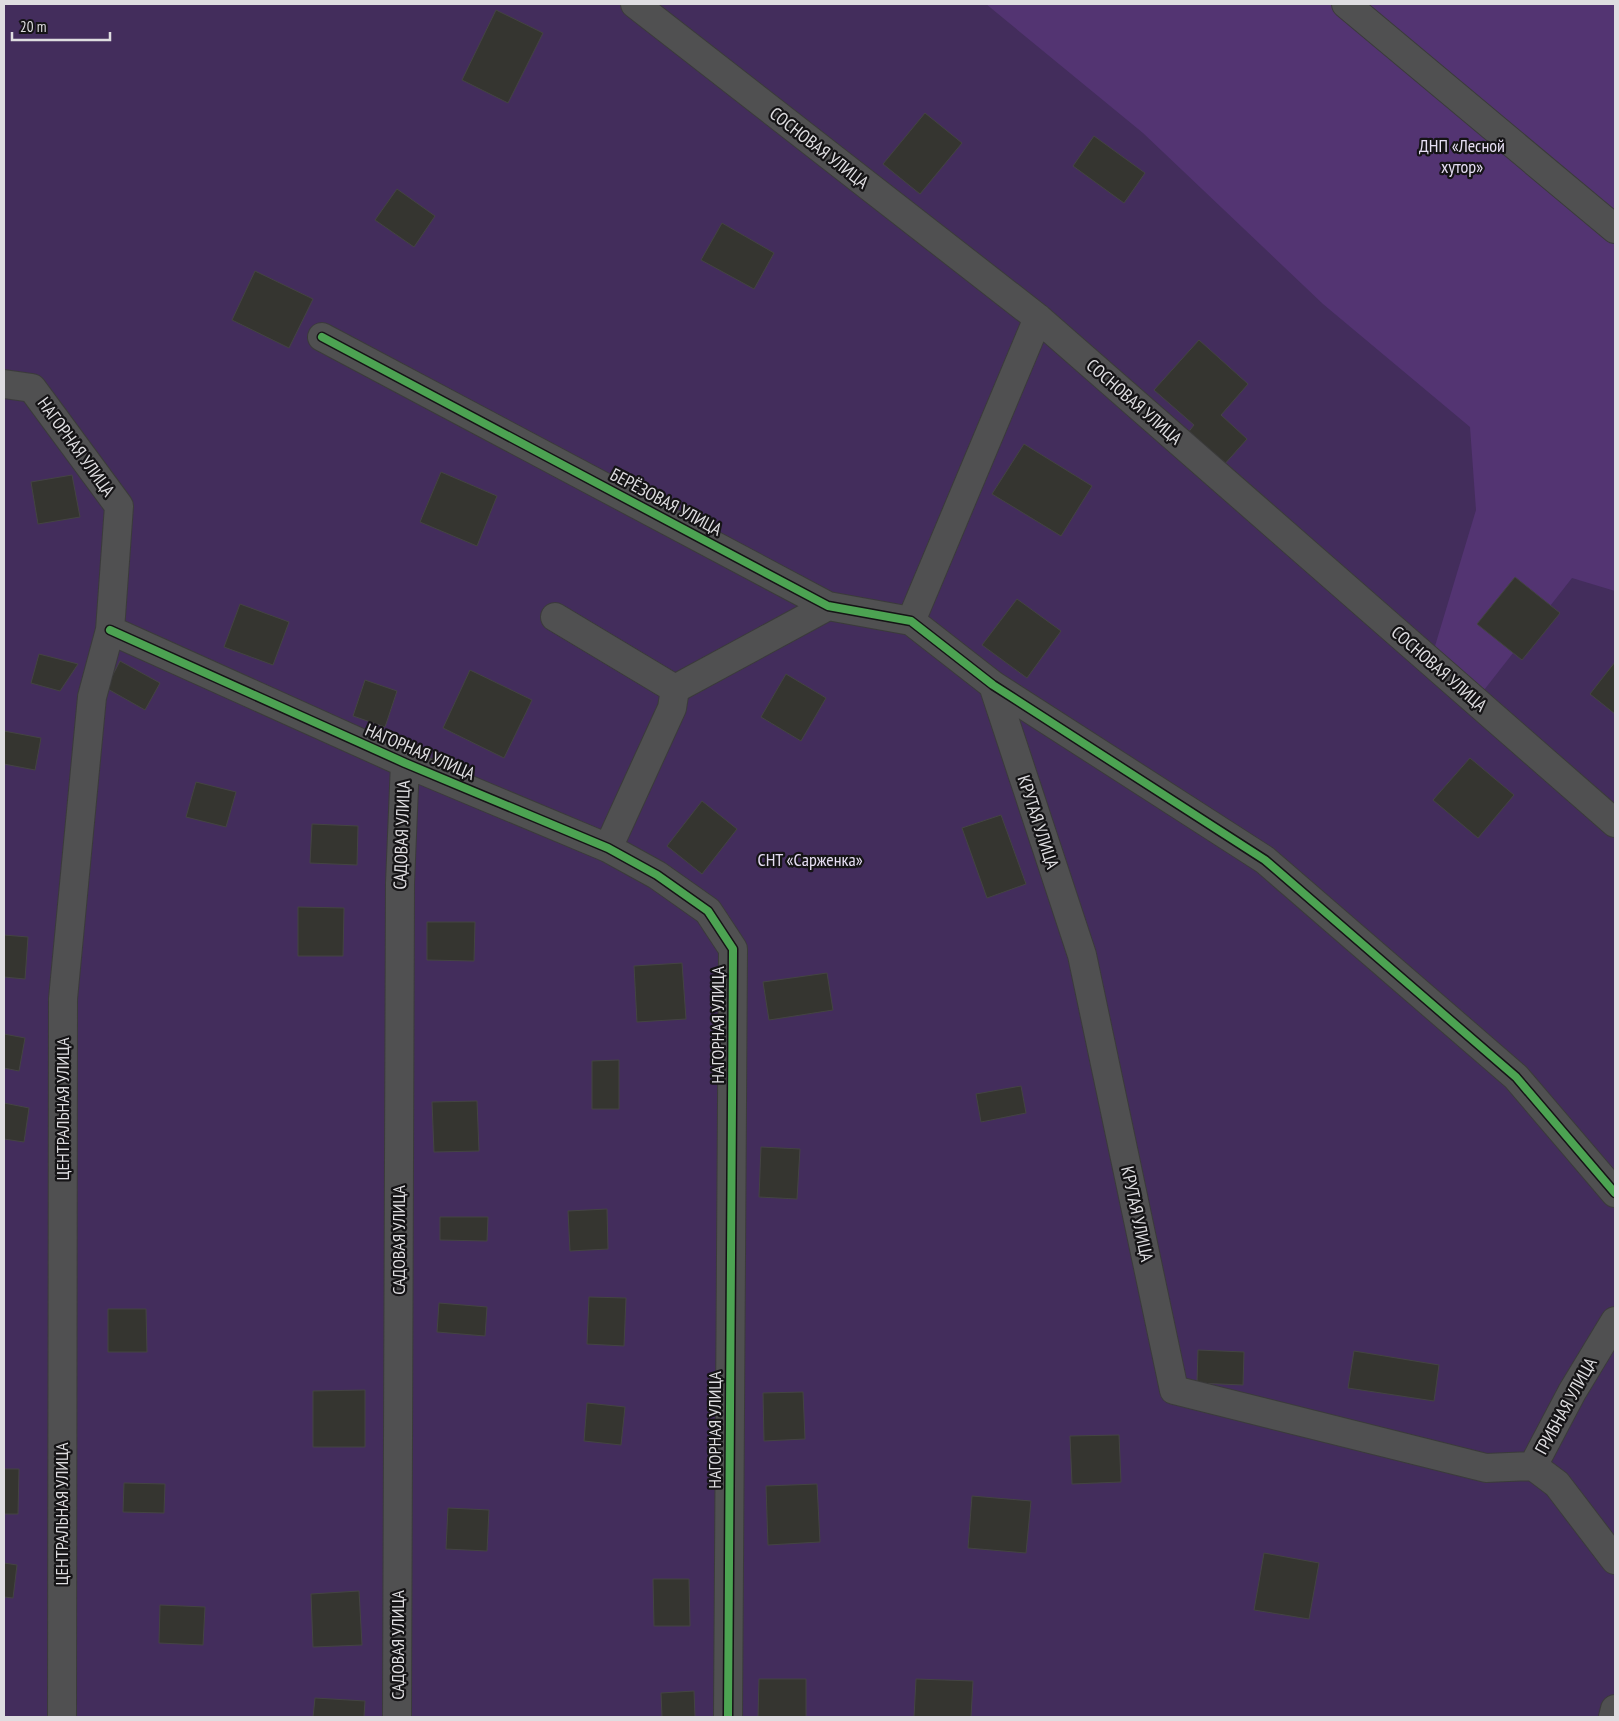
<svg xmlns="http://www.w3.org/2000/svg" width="1619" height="1721" font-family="'PT Sans Narrow',sans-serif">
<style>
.green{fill:#432d5c}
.forest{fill:#533472}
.building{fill:#353530;stroke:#444443}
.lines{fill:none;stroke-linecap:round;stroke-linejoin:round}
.minor-casing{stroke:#3b3b3b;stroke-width:30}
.minor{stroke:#505051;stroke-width:28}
.cycleway-casing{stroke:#151416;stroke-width:11}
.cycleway{stroke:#4ca352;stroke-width:8}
.labels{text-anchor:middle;stroke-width:4.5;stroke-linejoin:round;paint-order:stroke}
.park-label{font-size:18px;fill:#e6def3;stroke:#151416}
.street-label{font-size:18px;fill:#dedde0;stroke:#151416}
</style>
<rect width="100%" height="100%" fill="#1e1e1f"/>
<path class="green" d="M4,4H1615V1717H4Z"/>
<path class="forest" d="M986,4H1615V591L1572,578L1477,699L1432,656L1476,510L1470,427L1323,304L1143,133Z"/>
<path class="building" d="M496,10L543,33L508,103L462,80Z
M925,113L962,143L920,194L883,164Z
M1094,136L1145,173L1124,203L1073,166Z
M397,189L435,216L414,247L375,220Z
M722,223L774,253L754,289L701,260Z
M255,271L313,299L289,348L232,320Z
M1199,340L1248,384L1221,415L1247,439L1223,466L1187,434L1194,425L1154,390Z
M1024,444L1092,486L1061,536L992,494Z
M441,472L497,496L477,546L420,522Z
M72,475L80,517L38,524L31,482Z
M1515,577L1560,613L1522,660L1477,624Z
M1017,599L1061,631L1027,678L982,645Z
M240,604L289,622L273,665L224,647Z
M39,654L78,664L60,691L31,683Z
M120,661L160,683L145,710L106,688Z
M1615,662V714L1590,694Z
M470,670L532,700L504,758L443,728Z
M786,674L826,698L801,741L761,717Z
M365,680L397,691L385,727L353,716Z
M4,731L41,738L35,770L4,764Z
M1470,758L1514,795L1478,838L1433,800Z
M196,782L236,792L226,827L186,817Z
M702,801L737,829L702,874L667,846Z
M1001,815L1026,884L987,898L962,828Z
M312,824L358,826L357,865L310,863Z
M298,907L344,908L343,956H298Z
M427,922H475L474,961L427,960Z
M4,935L28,937L25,979L4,977Z
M682,963L686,1019L637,1022L634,966Z
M827,973L833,1010L769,1020L763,982Z
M4,1034L25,1038L19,1071L4,1068Z
M619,1060V1109H592V1061Z
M1021,1086L1026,1113L981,1122L976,1094Z
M477,1101L479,1151L434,1152L432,1102Z
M4,1103L29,1108L24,1142L4,1139Z
M761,1147L800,1149L797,1199L759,1197Z
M607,1209L608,1249L570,1251L568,1211Z
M440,1217H488L487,1241L440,1240Z
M589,1297L626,1298L624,1346L587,1344Z
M439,1303L487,1307L485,1336L437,1332Z
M108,1309H146L147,1352H108Z
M1198,1350L1244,1352L1243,1385L1197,1383Z
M1354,1351L1439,1365L1434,1401L1348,1388Z
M365,1390V1447H313V1391Z
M803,1392L805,1439L764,1441L763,1393Z
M587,1403L625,1407L621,1445L584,1441Z
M1119,1435L1121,1482L1072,1484L1070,1436Z
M4,1469H19L18,1514H4Z
M124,1483L165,1484L164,1513L123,1512Z
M817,1484L820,1542L768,1545L766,1486Z
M972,1496L1031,1501L1026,1553L968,1548Z
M448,1508L489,1510L487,1551L446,1549Z
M1264,1553L1319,1563L1309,1619L1254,1610Z
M4,1563L17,1565L13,1598L4,1597Z
M653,1579H689L690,1626H654Z
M359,1591L362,1645L313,1647L311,1594Z
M160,1605L205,1607L203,1645L159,1643Z
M759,1679H806V1717H758Z
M916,1679L973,1681L971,1717H914Z
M694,1691L695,1717H662L661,1693Z
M315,1698L365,1701L364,1717H313Z"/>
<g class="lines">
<g class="minor-casing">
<path id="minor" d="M635,4L1038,318L1615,823
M1346,4L1615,229
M322,337L828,606L911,621L993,685L1265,860L1516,1077L1615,1193
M4,384L32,388L119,506L110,630L92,697L63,999L62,1717
M555,617L675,689
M911,621L1038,318
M110,630L405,763L608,848L657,875L708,911L733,949L728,1717
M993,685L1082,955L1174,1390L1486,1468L1533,1466
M608,848L672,708L675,689L828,606
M1533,1466L1572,1392L1615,1321
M1533,1466L1557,1484L1615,1560
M397,1717L400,883L405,763
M1613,1717L1615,1709"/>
</g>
<use href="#minor" class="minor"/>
<g class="cycleway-casing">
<path id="cycleway" d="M322,337L828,606L911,621L993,685L1265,860L1516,1077L1615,1193
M110,630L405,763L608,848L657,875L708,911L733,949L728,1717"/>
</g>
<use href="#cycleway" class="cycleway"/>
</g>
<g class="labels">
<g class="park-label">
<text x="1462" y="152">ДНП «Лесной<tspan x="1462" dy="21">хутор»</tspan></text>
<text x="810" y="866">СНТ «Сарженка»</text>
</g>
<g class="street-label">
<text transform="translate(819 148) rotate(38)" y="6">СОСНОВАЯ УЛИЦА</text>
<text transform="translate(1134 402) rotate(41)" y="6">СОСНОВАЯ УЛИЦА</text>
<text transform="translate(76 447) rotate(54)" y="6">НАГОРНАЯ УЛИЦА</text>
<text transform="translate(666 502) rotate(28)" y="6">БЕРЁЗОВАЯ УЛИЦА</text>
<text transform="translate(1439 669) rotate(41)" y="6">СОСНОВАЯ УЛИЦА</text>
<text transform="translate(420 752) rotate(23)" y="6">НАГОРНАЯ УЛИЦА</text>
<text transform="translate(1038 822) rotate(72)" y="6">КРУТАЯ УЛИЦА</text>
<text transform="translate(402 835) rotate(-88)" y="6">САДОВАЯ УЛИЦА</text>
<text transform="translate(718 1025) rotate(-90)" y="6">НАГОРНАЯ УЛИЦА</text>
<text transform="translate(63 1109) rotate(-90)" y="6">ЦЕНТРАЛЬНАЯ УЛИЦА</text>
<text transform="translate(1137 1214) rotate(78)" y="6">КРУТАЯ УЛИЦА</text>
<text transform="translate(399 1240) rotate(-90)" y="6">САДОВАЯ УЛИЦА</text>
<text transform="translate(1566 1406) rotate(-61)" y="6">ГРИБНАЯ УЛИЦА</text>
<text transform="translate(715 1430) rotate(-90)" y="6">НАГОРНАЯ УЛИЦА</text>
<text transform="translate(62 1514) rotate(-90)" y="6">ЦЕНТРАЛЬНАЯ УЛИЦА</text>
<text transform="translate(398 1645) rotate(-90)" y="6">САДОВАЯ УЛИЦА</text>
</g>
</g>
<rect width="1619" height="1721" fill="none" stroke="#dedde0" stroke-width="10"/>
<path d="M12 32v8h98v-8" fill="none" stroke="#dedde0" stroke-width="2.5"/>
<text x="20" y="32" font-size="15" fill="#dedde0" stroke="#151416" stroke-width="4" paint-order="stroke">20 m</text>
</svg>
